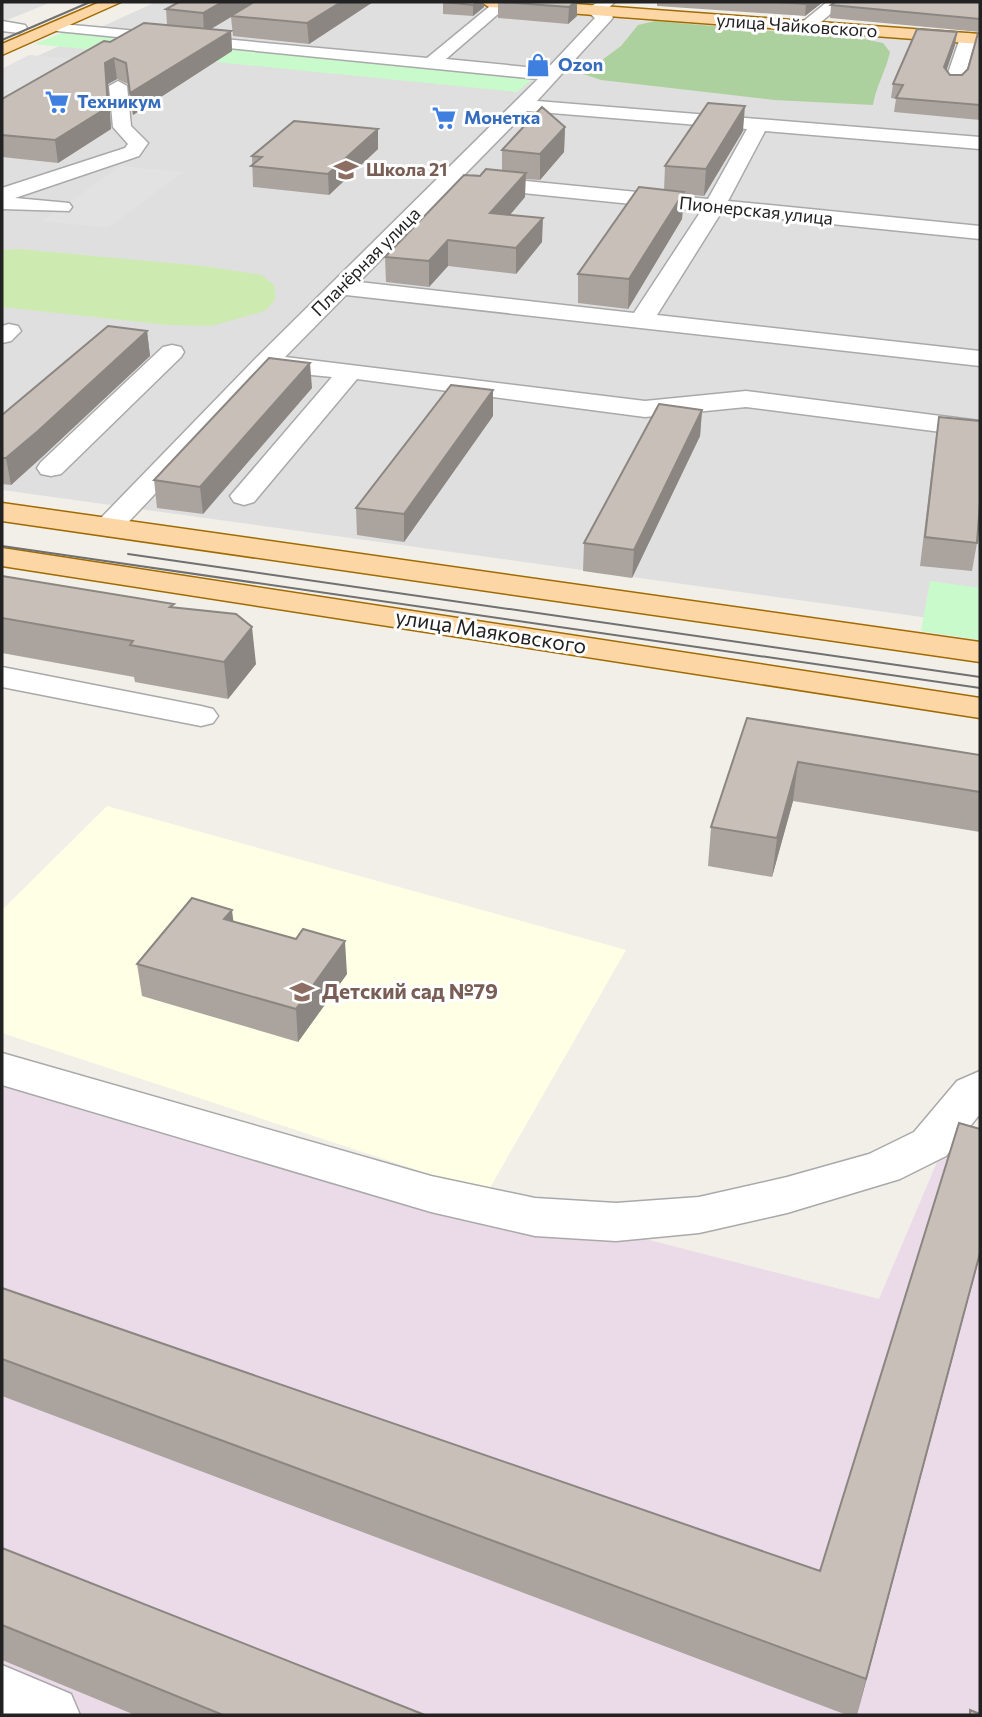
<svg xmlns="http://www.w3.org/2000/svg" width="982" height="1717" font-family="Commissioner,sans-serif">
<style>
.residential{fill:#e0dfdf}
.industrial{fill:#ebdbe8}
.education{fill:#ffffe5}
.grass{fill:#cdebb0}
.forest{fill:#add19e}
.park{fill:#c8facc}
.parking{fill:#e2e2e2}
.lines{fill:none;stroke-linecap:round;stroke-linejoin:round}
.minor-casing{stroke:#a9a9a9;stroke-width:3}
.major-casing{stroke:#a06b00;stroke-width:3}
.minor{fill:#fff;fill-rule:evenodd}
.major{fill:#fcd6a4;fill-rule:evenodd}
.tram{stroke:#707070;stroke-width:2}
.wall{fill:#aba49e}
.shaded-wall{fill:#8b8681}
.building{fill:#c7bfb8;stroke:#8b8681;stroke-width:2}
.labels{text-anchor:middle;stroke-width:6;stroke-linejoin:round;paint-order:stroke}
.far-street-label{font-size:18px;fill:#222;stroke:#fff}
.far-shop-label{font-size:18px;font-weight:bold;fill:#366cbe;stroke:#fff;text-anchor:start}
.far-education-label{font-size:18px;font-weight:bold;fill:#785e54;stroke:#fff;text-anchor:start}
.street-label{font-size:21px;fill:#222;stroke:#fff}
.education-label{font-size:21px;font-weight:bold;fill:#785e54;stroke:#fff;text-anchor:start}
</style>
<rect width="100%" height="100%" fill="#f2efe9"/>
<path class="residential" d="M2,2H52L2,22Z
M156,2H440L634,20L980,45V625L2,490V72Z"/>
<path class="industrial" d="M2,1074L879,1299L945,1143L980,1152V1715H2Z"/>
<path class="education" d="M107,806L626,950L487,1193L2,1033V910Z"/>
<path class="grass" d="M19,249L203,266L262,275L275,286V300L265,311L211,326L167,325L2,307V250Z"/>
<path class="forest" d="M655,21L864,39L883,43L890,52C886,71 876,86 873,105L774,100L601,80L583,74L621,46L638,25Z"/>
<path class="park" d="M67,31L536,76L517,92L34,44Z
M930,581L980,588V640L921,631Z"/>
<path class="parking" d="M29,55L79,59L2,102V69Z
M121,166L183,172L108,228L42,221Z"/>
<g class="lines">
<g class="minor-casing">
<path id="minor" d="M495,2L511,3L446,59L547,69L595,18L587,11C595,1 603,1 615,2L605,11L613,17L611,20L537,101L980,137V149L765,131L728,201L980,226V239L721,213L657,315L980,351V366L346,295L285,357L645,401L746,391L980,421V437L746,407L645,417L357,379L254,502L244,505L234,502L230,496L332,377L271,371L118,533L108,536L98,533L93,527L98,521L256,358L538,79L57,31L51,29L49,26L51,23L427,58ZM527,111L747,129L708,199L474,176L467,178L464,182L467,186L474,188L701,211L634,313L359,282Z
M827,2H844L812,30H800L798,27L800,24Z
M2,21L25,25L27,28L19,33L2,31Z
M968,33L976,38L963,82L960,86H948L945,82L960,38Z
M118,81L127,86L131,126L148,143L139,156L15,198L69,203L72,207L69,211L2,209V188L125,148L128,144L113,127L109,86Z
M9,324L18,326L21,331L11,341L2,343V326Z
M172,345L181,347L184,352L181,357L61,474L51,476L41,474L37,468L41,462L163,347Z
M2,667L201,706L213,709L218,716L213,723L201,726L2,687Z
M2,1053L431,1176L535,1198L616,1203L699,1197L787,1177L869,1154L914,1132L957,1081L980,1071V1114L946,1156L900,1179L787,1213L699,1233L616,1241L535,1236L431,1212L2,1085Z
M2,1665L71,1694L80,1715H2Z"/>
</g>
<g class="major-casing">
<path id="major" d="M100,2H121L2,55V44Z
M481,2H548L980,34V44L489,7Z
M2,503L980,642V662L2,521Z
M2,548L980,698V718L2,566Z"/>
</g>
<use href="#minor" class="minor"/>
<use href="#major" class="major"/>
<path class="tram" d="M2,40L90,2
M2,546L980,688
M128,554L980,677"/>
</g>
<path class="wall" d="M179,2H373L309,44L233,36L231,17L211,29L231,31L232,51L133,115L128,84L117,79L108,84L111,129L58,163L2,157V99L110,42L167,25L166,9Z
M443,2H484V7L473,16L443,14Z
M498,2H592H577V16L568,24L498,18Z
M657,2H823L805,16L657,6Z
M980,2V32L830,18L831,5Z
M980,32V120L894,112L896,99L891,98L893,84L955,45L946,70L950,75H962L968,69Z
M565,127L564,152L540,180L525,179V197L510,215L542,242L516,274L448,266L429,287L386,282L385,257L480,176L502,171V150Z
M743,131L704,196L684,194L682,219L628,309L578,303V274L664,190L665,166Z
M378,149L329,195L253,187L252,156Z
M147,331L150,356L42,457L11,485L2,484V415Z
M312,388L203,514L157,508L154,480Z
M702,410L700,436L632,578L583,571L584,543Z
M493,416L404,542L357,535L356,508Z
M939,417L977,543L972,571L920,566L935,443Z
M2,576L174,607L256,664L228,699L135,682L134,677L2,653Z
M747,718L980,755V832L793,801L772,877L708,866L711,827Z
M233,921L296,939L347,974L298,1042L142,996L137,964Z
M980,1255L857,1715H847L2,1396V1288L820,1571Z
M2,1548L425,1715H135L2,1660Z"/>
<path class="shaded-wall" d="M222,2H257L231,16V17L204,33L203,13Z
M341,2H373L309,44L307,23Z
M477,2H484V7L473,16V5Z
M575,2H577V16L568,24L569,7Z
M809,2H823L805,16L806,4Z
M231,31L232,51L133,115L130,93Z
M957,32L955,45L943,81L944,67Z
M114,58L117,79L108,84L111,129L58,163L55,140L105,63Z
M745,106L743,131L704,196L706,169Z
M565,127L564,152L540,180V154Z
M378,129V149L329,195L328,174Z
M526,173L525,197L490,238V213Z
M684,192L682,219L628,309L629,279Z
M543,218L542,242L516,274V248Z
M448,240V266L429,287V261Z
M147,331L150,356L42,457L11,485L6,458Z
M310,363L312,388L203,514L200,487Z
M493,390V416L404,542V514Z
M702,410L700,436L632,578L634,550Z
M252,627L256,664L228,699L224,662Z
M798,762L793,801L772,877L777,838Z
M232,910L236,942L224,919Z
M345,941L347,974L298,1042L296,1009Z
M980,1253V1255L857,1715L866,1679Z"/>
<path class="building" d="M179,2H222L203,13L166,9Z
M254,2H341L307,23L231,16Z
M443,2H477L473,5Z
M500,2H575L569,7Z
M777,2H809L806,4Z
M835,2H980V19L831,5Z
M144,23L231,31L130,93L126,63L114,58L105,63L108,107L55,140L2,135V99L104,41L110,42Z
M917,29L957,32L944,67L950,75H962L968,69L978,33H980V105L896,98L903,85L893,84Z
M708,103L745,106L706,169L665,166Z
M542,107L565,127L540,154L502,150Z
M294,121L378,129L328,174L251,166L262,157L252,156Z
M486,169L526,173L490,213L543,218L516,248L448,240L429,261L385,257L464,175L480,176Z
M639,187L684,192L629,279L578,274Z
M108,326L147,331L38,431L6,458H2V415Z
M269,358L310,363L200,487L154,480Z
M451,385L493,390L404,514L356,508Z
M659,404L702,410L634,550L584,543Z
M939,417L980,421V503L977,543L925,537Z
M2,576L174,604L170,607L236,614L252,627L224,662L130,645L133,641L2,618Z
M747,718L980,755V792L798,762L777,838L711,827Z
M192,898L232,910L224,919L296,939L303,929L345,941L296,1009L137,964Z
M959,1123L980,1129V1253L866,1679L2,1359V1288L820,1571Z
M2,1548L425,1715H223L2,1625Z
M970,1710L980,1714V1715H970Z"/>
<defs>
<g id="shop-bare" transform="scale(1.89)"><path d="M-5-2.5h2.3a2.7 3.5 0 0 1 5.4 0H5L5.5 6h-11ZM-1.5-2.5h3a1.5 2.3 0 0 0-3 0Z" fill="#3f7fe0" stroke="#fff" stroke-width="2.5" paint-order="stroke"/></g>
<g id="supermarket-bare" transform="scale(1.89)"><path d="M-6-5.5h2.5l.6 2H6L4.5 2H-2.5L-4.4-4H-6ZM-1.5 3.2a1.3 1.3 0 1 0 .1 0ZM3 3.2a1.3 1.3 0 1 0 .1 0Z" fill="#3f7fe0" stroke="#fff" stroke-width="2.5" paint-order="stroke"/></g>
<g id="school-bare" transform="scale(1.89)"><path d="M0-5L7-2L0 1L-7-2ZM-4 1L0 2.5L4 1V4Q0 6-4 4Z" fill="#8d6e63" stroke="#fff" stroke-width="2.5" paint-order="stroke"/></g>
</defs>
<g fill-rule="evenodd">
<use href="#shop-bare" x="538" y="65"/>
<use href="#supermarket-bare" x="57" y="102"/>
<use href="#supermarket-bare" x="444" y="118"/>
<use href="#school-bare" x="346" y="170"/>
<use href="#school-bare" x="302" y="992"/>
</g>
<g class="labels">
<g class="far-street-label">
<text transform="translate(797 26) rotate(4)" y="6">улица Чайковского</text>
<text transform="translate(756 211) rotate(6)" y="6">Пионерская улица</text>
<text transform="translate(366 262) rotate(-45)" y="6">Планёрная улица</text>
</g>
<g class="far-shop-label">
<text x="558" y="71">Ozon</text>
<text x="77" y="108">Техникум</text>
<text x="464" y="124">Монетка</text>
</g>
<g class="far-education-label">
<text x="366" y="176">Школа 21</text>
</g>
<g class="street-label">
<text transform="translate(491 632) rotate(9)" y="7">улица Маяковского</text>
</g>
<g class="education-label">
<text x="322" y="999">Детский сад №79</text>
</g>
</g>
<rect width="982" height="1717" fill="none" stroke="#222222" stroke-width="7"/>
</svg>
